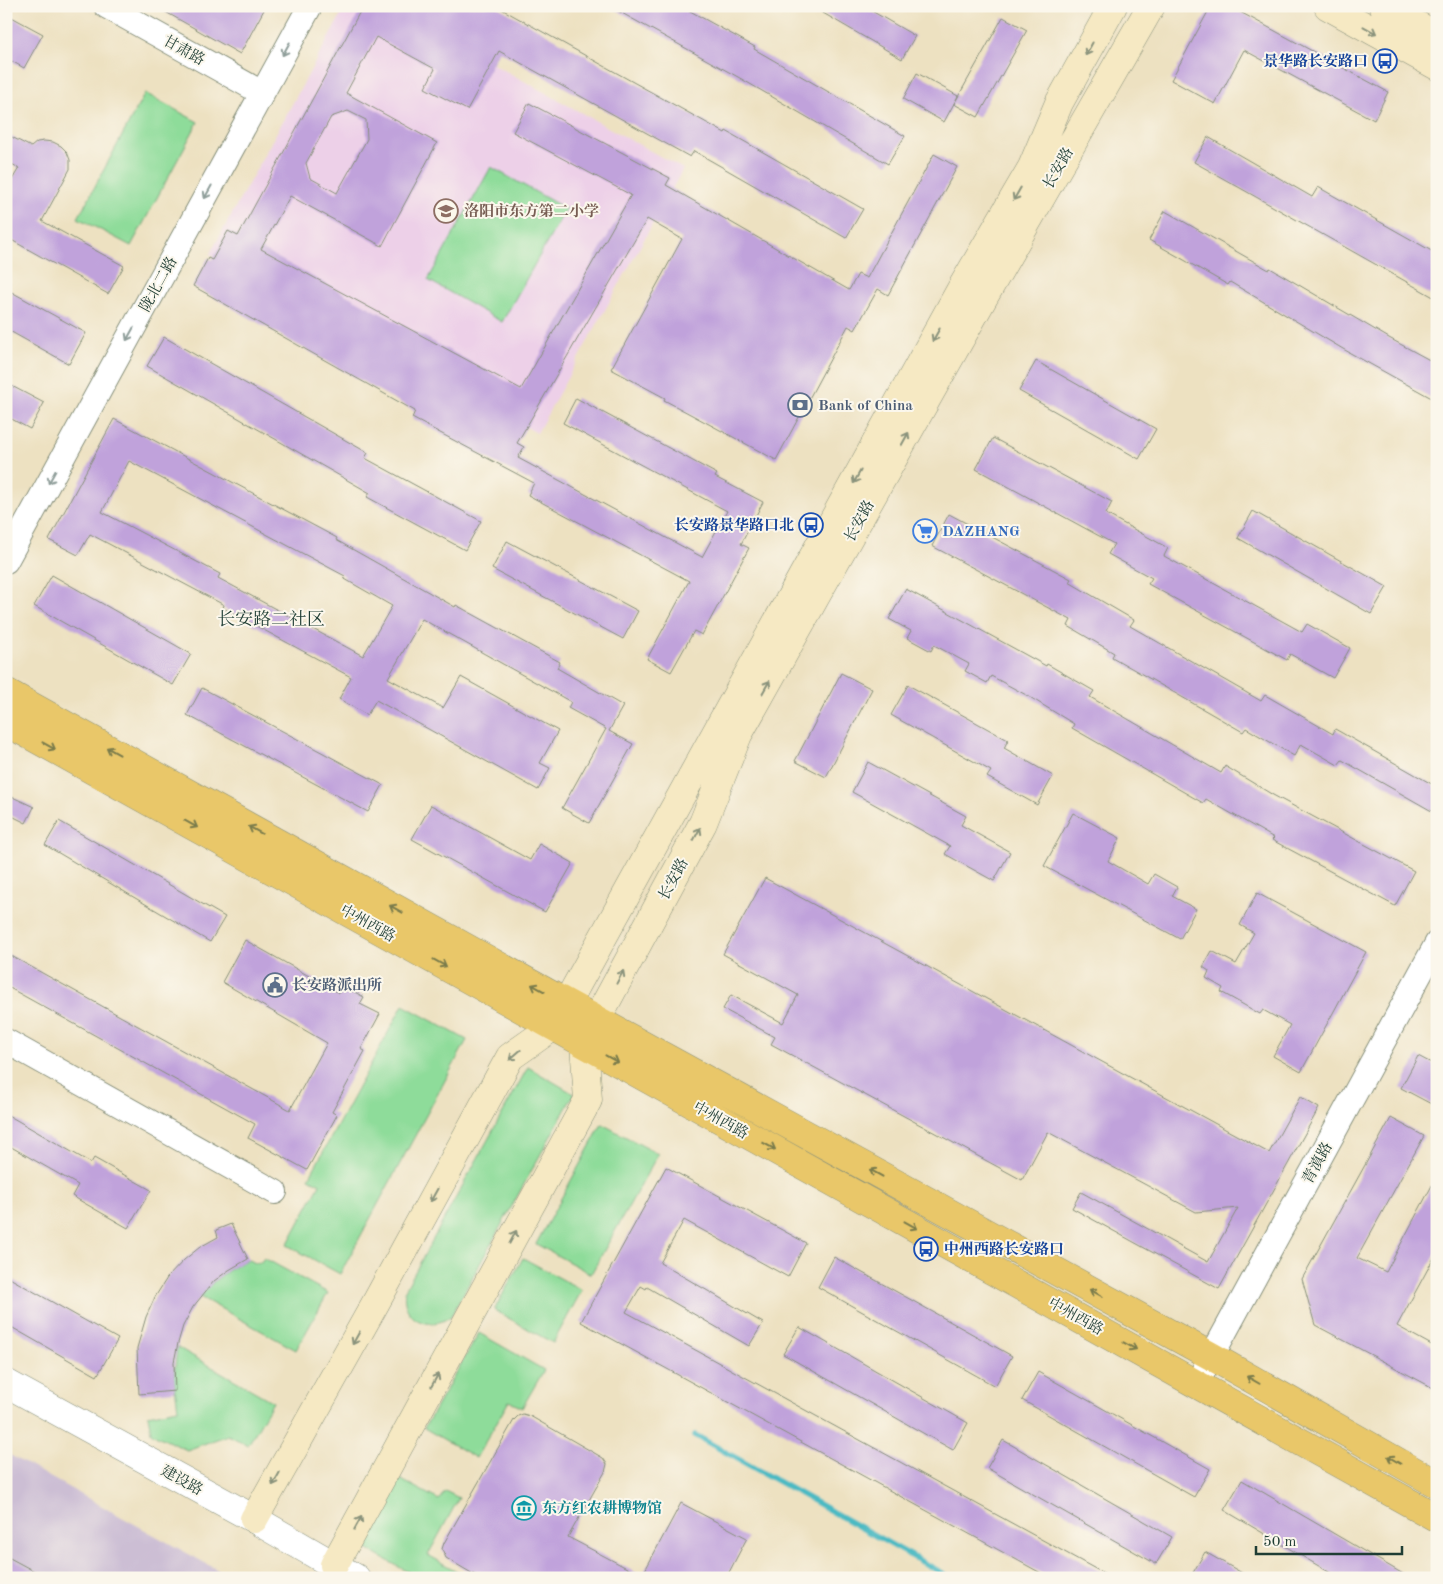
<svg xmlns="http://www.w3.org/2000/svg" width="1443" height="1584" font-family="'Old Standard TT','Noto Serif SC',serif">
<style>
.built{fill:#edd0e8}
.industrial{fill:#ccbed4}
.green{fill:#8edc9a;stroke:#568c67}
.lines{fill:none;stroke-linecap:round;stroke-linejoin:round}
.stream{stroke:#4bbac3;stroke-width:5.5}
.building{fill:#c0a2db;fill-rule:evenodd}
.minor-casing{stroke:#868f7a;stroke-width:26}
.tertiary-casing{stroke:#868f7a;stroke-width:29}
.secondary-casing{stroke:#868f7a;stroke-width:29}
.primary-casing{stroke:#868f7a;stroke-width:29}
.minor{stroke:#fff;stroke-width:24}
.tertiary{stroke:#fff;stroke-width:28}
.secondary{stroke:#f6e9c3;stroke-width:28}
.primary{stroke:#e9c769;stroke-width:28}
.oneway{stroke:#8a937c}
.oneway2{stroke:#8f9e9a}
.oneway3{stroke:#7a7b4c}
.labels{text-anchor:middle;stroke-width:4;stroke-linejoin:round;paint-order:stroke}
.street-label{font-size:15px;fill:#1f3d34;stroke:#fbf7ec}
.transit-label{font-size:15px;font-weight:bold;fill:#164399;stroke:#fbf7ec;text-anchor:end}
.education-label{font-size:15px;font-weight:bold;fill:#785e54;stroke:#fbf7ec;text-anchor:start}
.service-label{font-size:15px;font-weight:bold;fill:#4e5e75;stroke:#fbf7ec;text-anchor:start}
.shop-label{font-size:15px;font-weight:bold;fill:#366cbe;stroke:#fbf7ec;text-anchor:start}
.culture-label{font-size:15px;font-weight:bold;fill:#0d838f;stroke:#fbf7ec;text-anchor:start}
.quarter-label{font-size:18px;fill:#1f3d34;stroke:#fbf7ec}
</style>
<rect width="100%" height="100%" fill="#fbf7ec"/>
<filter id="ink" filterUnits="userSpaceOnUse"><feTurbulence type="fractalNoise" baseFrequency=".02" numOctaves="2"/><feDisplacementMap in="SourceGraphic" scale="10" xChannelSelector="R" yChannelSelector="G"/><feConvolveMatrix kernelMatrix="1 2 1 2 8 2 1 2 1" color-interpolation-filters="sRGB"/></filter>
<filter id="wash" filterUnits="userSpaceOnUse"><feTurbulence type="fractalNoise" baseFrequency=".0096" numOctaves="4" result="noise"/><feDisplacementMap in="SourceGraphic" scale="20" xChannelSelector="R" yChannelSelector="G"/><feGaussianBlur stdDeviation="1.12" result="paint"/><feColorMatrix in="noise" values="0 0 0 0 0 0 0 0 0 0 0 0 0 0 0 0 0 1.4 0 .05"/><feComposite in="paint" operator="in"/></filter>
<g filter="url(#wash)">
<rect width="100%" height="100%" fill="#ede1c1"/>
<path class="built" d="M346,6H388L683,169L537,433L210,254Z"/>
<path class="industrial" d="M6,1453L232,1578H6Z"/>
<path class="green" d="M145,93L198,122L131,246L78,218Z
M491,167L566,209L502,322L428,280Z
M403,1005L467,1040L340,1274L287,1245L320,1184L309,1178Z
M528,1067L574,1094L451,1316C429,1333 400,1319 405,1290Z
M602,1124L658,1154L591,1274L536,1244Z
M264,1258L328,1293L296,1350L200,1297C212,1280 230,1269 248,1259L255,1263L261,1262Z
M523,1258L582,1290L553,1343L494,1310Z
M479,1333L544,1370L522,1408L509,1401L476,1458L424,1428Z
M177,1347L273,1402L248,1445L228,1435L187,1450L157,1436L151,1432L148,1415L178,1409L174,1379Z
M396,1477L439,1500L445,1491L459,1498L428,1555L469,1578H419L359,1545Z"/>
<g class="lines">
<path class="stream" d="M695,1435L951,1578"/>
</g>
<g id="blocks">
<path class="building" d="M155,6H266L240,54Z
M363,6H496L725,133L726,131L863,209L846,238L694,151L690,157L499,51L467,110L425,88L435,69L376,37L346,93L437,143L382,246L290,196L261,249L521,389L631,195L513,132L529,103L670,178L666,185L849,290L858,274L867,278L934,154L957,167L888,295L878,289L855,330L848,326L776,460L664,400L665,398L611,369L682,239L647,219L517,443L524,447L518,458L702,557L727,511L563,423L576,398L717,474L715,477L763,502L741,544L749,548L702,635L694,631L671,672L647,659L689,581L528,495L534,483L412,418L415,411L193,286L208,258L212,260L228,231L238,236ZM348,111L366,120L367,139L337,193L310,178L306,163L331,117Z
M609,6H681L755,47L754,49L905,136L888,164L738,77Z
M811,6H863L915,36L902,59Z
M1211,6H1229L1388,92L1374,120L1244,50L1215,104L1171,80Z
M6,14L43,34L24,68L6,58Z
M1003,17L1027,30L978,117L954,104Z
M917,73L958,96L944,122L903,99Z
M6,134L31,147L37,142L44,141L53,142L61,146L67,152L70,160V169L42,221L124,266L108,294L6,237V190L19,168L6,161Z
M1208,137L1312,197L1318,187L1437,254V299L1194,162Z
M1165,211L1269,270L1270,268L1389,338L1437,364V401L1343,349L1230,282L1228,285L1149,240Z
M6,289L86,333L69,364L6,329Z
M164,337L368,453L365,458L481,521L465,550L367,497L370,493L147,366Z
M1036,361L1156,429L1139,459L1019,391Z
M6,383L44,403L30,429L6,416Z
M114,419L337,538L336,540L455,607L456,605L560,662L557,668L623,706L609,731L633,744L589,823L562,808L606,729L568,708L571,702L422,619L388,678L443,708L461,677L558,731L540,763L550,768L538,790L376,700L367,715L339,699L351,677L223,608L224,605L90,534L78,555L49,540ZM129,461L345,576L343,578L392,606L363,656L218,578L220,574L102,512Z
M993,438L1112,502L1106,514L1168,548L1164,556L1302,632L1307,624L1350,648L1333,678L1290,654L1287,660L1148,584L1152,578L1108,554L1114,544L976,469Z
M1253,511L1387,587L1371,614L1238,538Z
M949,514L1071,579L1069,582L1134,620L1130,626L1261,701L1265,695L1333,734L1335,729L1437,787V814L1342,760L1338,765L1301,744L1294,756L1246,728L1243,732L1112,657L1114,653L1068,626L1071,620L932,546Z
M507,541L638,611L623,639L492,569Z
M52,575L191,654L173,685L34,606Z
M906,589L1046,666L1047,664L1094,691L1090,697L1221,773L1225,766L1273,795L1414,871L1395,906L1272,840L1274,838L1206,799L1203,803L1072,728L1074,724L1028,696L991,676L987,683L965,671L969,664L934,645L931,651L907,638L911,631L889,619Z
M841,673L872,689L826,777L795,761Z
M908,685L1008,740L1004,748L1053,776L1037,805L987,777L991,771L891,715Z
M202,688L383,785L368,812L187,715Z
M868,762L966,816L961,825L1010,852L994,881L945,854L950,846L852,792Z
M6,794L34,807L26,823L6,813Z
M431,805L530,860L539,844L573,863L545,912L412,839Z
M1073,813L1120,838L1108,861L1148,884L1154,874L1177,887L1172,896L1196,909L1180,939L1044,866Z
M59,821L225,917L210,942L45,845Z
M765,878L1269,1153L1300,1097L1319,1108L1219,1289L1072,1208L1081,1192L1208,1262L1238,1208L1196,1212L1048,1132L1022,1180L771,1044L775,1037L723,1009L731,995L783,1023L798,995L723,954Z
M1257,893L1366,952L1301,1072L1273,1056L1290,1025L1263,1010L1260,1014L1221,992L1223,988L1206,978L1209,971L1203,967L1212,951L1236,964L1254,933L1240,925Z
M245,940L339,993L343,986L364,997L360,1004L380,1014L361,1049L365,1051L332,1112L337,1115L307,1170L248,1138L255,1124L6,986V953L290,1110L327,1043L222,982Z
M1418,1056L1437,1066V1107L1401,1088Z
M6,1114L91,1163L94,1158L151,1190L128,1228L72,1196L78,1185L6,1144Z
M1391,1118L1424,1136L1357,1258L1386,1272L1437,1176V1252L1397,1326L1437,1348V1390L1315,1325L1302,1279Z
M666,1167L806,1243L788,1277L684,1220L660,1263L763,1323L749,1346L647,1287L646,1289L641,1286L626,1312L1112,1578H1050L581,1322Z
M231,1224L248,1259L229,1270L214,1281L193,1307L183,1326L178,1343L174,1362L175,1391L139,1394L137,1348L146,1317L155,1297L167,1278L184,1260L200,1247L218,1237L216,1230Z
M834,1257L1012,1356L995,1386L818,1287Z
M6,1276L118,1339L97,1376L6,1324Z
M799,1327L968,1423L953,1450L783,1354Z
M1038,1372L1210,1469L1194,1497L1022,1400Z
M523,1414L530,1416L603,1458L607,1464L605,1472L568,1537L642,1576L681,1503L747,1538L726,1578H480L446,1558L442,1549L444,1543L514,1420L518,1416Z
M1003,1440L1172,1537L1156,1564L987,1468Z
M1242,1480L1410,1578H1339L1224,1510Z
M1205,1552L1251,1578H1190Z
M6,1556L47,1578H6Z"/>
</g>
</g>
<g filter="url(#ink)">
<use href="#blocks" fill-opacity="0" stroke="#868f7a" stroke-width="1"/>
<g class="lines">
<g class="minor-casing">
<path id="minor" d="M106,6L262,93
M6,561L310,6
M6,1041L275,1192
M1197,1383L1437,943"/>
</g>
<g class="tertiary-casing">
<path id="tertiary" d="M6,1383L254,1519L356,1578"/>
</g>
<g class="secondary-casing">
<path id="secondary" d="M1328,6L1437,66
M1383,6L1437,36
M254,1519L375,1304L510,1057L554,1026L962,287L1032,167L1059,103L1113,6
M334,1565L588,1100L584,1043L703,823L738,735L984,297L1151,6"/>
</g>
<g class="primary-casing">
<path id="primary" d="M6,692L566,1003L1211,1356L1437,1484
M6,722L1437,1518"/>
</g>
<use href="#minor" class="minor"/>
<use href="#tertiary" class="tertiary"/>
<use href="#secondary" class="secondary"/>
<use href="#primary" class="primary"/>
</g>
<defs><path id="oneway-shaft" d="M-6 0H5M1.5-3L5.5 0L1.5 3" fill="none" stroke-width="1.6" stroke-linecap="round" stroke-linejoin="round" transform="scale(1.25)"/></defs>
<g class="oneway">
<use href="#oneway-shaft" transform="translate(1370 30) rotate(29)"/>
<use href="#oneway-shaft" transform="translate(1089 49) rotate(119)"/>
<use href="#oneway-shaft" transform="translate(1017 194) rotate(120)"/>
<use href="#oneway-shaft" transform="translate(936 335) rotate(119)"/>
<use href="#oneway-shaft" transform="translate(905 439) rotate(-61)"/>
<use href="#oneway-shaft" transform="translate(857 477) rotate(119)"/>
<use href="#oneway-shaft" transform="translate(766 687) rotate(-60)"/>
<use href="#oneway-shaft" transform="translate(697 834) rotate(-62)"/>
<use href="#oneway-shaft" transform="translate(620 977) rotate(-62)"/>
<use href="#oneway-shaft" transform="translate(515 1055) rotate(139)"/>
<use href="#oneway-shaft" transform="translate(434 1195) rotate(119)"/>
<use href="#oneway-shaft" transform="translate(513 1237) rotate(-62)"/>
<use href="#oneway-shaft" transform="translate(356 1338) rotate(119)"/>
<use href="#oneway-shaft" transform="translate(435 1380) rotate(-61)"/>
<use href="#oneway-shaft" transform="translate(276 1479) rotate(119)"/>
<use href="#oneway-shaft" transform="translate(358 1523) rotate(-61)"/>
</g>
<g class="oneway2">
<use href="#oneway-shaft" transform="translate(286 49) rotate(119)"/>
<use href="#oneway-shaft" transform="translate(208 192) rotate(119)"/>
<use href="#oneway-shaft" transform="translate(130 334) rotate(119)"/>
<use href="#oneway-shaft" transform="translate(52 477) rotate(119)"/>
</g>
<g class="oneway3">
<use href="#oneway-shaft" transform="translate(49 746) rotate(29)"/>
<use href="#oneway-shaft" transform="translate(113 751) rotate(-151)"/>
<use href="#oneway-shaft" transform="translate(191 824) rotate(29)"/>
<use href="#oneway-shaft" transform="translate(255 830) rotate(-151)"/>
<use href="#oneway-shaft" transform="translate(396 909) rotate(-151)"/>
<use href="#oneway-shaft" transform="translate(440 963) rotate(29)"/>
<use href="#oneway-shaft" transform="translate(538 988) rotate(-151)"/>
<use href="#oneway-shaft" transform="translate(612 1059) rotate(29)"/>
<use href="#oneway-shaft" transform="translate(769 1146) rotate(29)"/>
<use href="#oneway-shaft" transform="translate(876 1173) rotate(-151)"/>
<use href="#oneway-shaft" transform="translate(911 1225) rotate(29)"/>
<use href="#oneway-shaft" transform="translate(1096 1293) rotate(-151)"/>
<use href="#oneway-shaft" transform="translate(1130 1346) rotate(29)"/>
<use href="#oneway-shaft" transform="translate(1253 1380) rotate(-150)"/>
<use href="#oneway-shaft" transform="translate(1394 1460) rotate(-150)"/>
</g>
</g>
<defs>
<g id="bus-ring" transform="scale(1.25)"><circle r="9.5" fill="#fbf7ec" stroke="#1a4fb4" stroke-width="1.5"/><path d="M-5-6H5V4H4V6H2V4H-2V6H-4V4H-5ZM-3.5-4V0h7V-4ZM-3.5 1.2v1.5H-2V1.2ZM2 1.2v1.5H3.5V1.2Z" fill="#1a4fb4"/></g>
<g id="school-ring" transform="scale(1.25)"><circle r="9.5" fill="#fbf7ec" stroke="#8d6e63" stroke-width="1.5"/><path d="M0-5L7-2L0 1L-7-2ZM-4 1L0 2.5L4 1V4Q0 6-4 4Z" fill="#8d6e63"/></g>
<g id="bank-ring" transform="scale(1.25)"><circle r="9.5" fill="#fbf7ec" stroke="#5c6f8a" stroke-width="1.5"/><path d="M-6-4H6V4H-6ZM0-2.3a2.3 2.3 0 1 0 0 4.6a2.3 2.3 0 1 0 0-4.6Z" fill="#5c6f8a"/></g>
<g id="supermarket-ring" transform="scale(1.25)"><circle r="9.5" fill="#fbf7ec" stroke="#3f7fe0" stroke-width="1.5"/><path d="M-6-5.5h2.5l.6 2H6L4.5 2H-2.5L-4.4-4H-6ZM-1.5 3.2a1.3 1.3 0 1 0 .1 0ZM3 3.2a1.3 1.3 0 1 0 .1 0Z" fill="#3f7fe0"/></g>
<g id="civic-ring" transform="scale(1.25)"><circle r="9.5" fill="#fbf7ec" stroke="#5c6f8a" stroke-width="1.5"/><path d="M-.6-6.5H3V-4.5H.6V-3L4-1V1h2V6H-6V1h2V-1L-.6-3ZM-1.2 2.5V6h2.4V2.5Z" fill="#5c6f8a"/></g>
<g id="museum-ring" transform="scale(1.25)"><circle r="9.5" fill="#fbf7ec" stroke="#0f9aa8" stroke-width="1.5"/><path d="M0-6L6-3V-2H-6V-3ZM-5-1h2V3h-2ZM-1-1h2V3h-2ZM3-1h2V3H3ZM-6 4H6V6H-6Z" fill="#0f9aa8"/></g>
</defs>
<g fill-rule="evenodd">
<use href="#bus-ring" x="1385" y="61"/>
<use href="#school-ring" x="446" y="211"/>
<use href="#bank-ring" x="800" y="405"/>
<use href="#bus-ring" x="811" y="525"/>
<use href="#supermarket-ring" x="925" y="531"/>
<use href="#civic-ring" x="275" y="985"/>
<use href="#bus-ring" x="926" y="1249"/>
<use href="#museum-ring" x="524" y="1508"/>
</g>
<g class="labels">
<g class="street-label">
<text transform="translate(184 50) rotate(29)" y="5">甘肃路</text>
<text transform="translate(1058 168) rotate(-60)" y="5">长安路</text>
<text transform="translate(158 284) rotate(-61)" y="5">陇北二路</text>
<text transform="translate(859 521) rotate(-61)" y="5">长安路</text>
<text transform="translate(673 879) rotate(-62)" y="5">长安路</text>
<text transform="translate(368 923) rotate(29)" y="5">中州西路</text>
<text transform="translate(721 1120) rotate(29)" y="5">中州西路</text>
<text transform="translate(1317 1163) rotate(-61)" y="5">青滇路</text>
<text transform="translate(1076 1316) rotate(29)" y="5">中州西路</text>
<text transform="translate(182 1480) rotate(29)" y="5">建设路</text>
</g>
<g class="transit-label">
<text x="1368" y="66">景华路长安路口</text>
<text x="794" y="530">长安路景华路口北</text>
<text x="944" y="1254" text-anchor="start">中州西路长安路口</text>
</g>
<g class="education-label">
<text x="464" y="216">洛阳市东方第二小学</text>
</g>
<g class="service-label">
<text x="818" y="410">Bank of China</text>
<text x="292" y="990">长安路派出所</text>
</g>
<g class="shop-label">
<text x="942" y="536">DAZHANG</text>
</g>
<g class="culture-label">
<text x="542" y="1513">东方红农耕博物馆</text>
</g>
<g class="quarter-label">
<text x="271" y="625">长安路二社区</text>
</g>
</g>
<rect width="1443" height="1584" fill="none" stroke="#fbf7ec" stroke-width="25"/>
<path d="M1256 1546v8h146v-8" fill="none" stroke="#1f3d34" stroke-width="2.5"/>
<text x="1263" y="1546" font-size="15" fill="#1f3d34" stroke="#fbf7ec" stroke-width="4" paint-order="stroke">50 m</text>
</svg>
